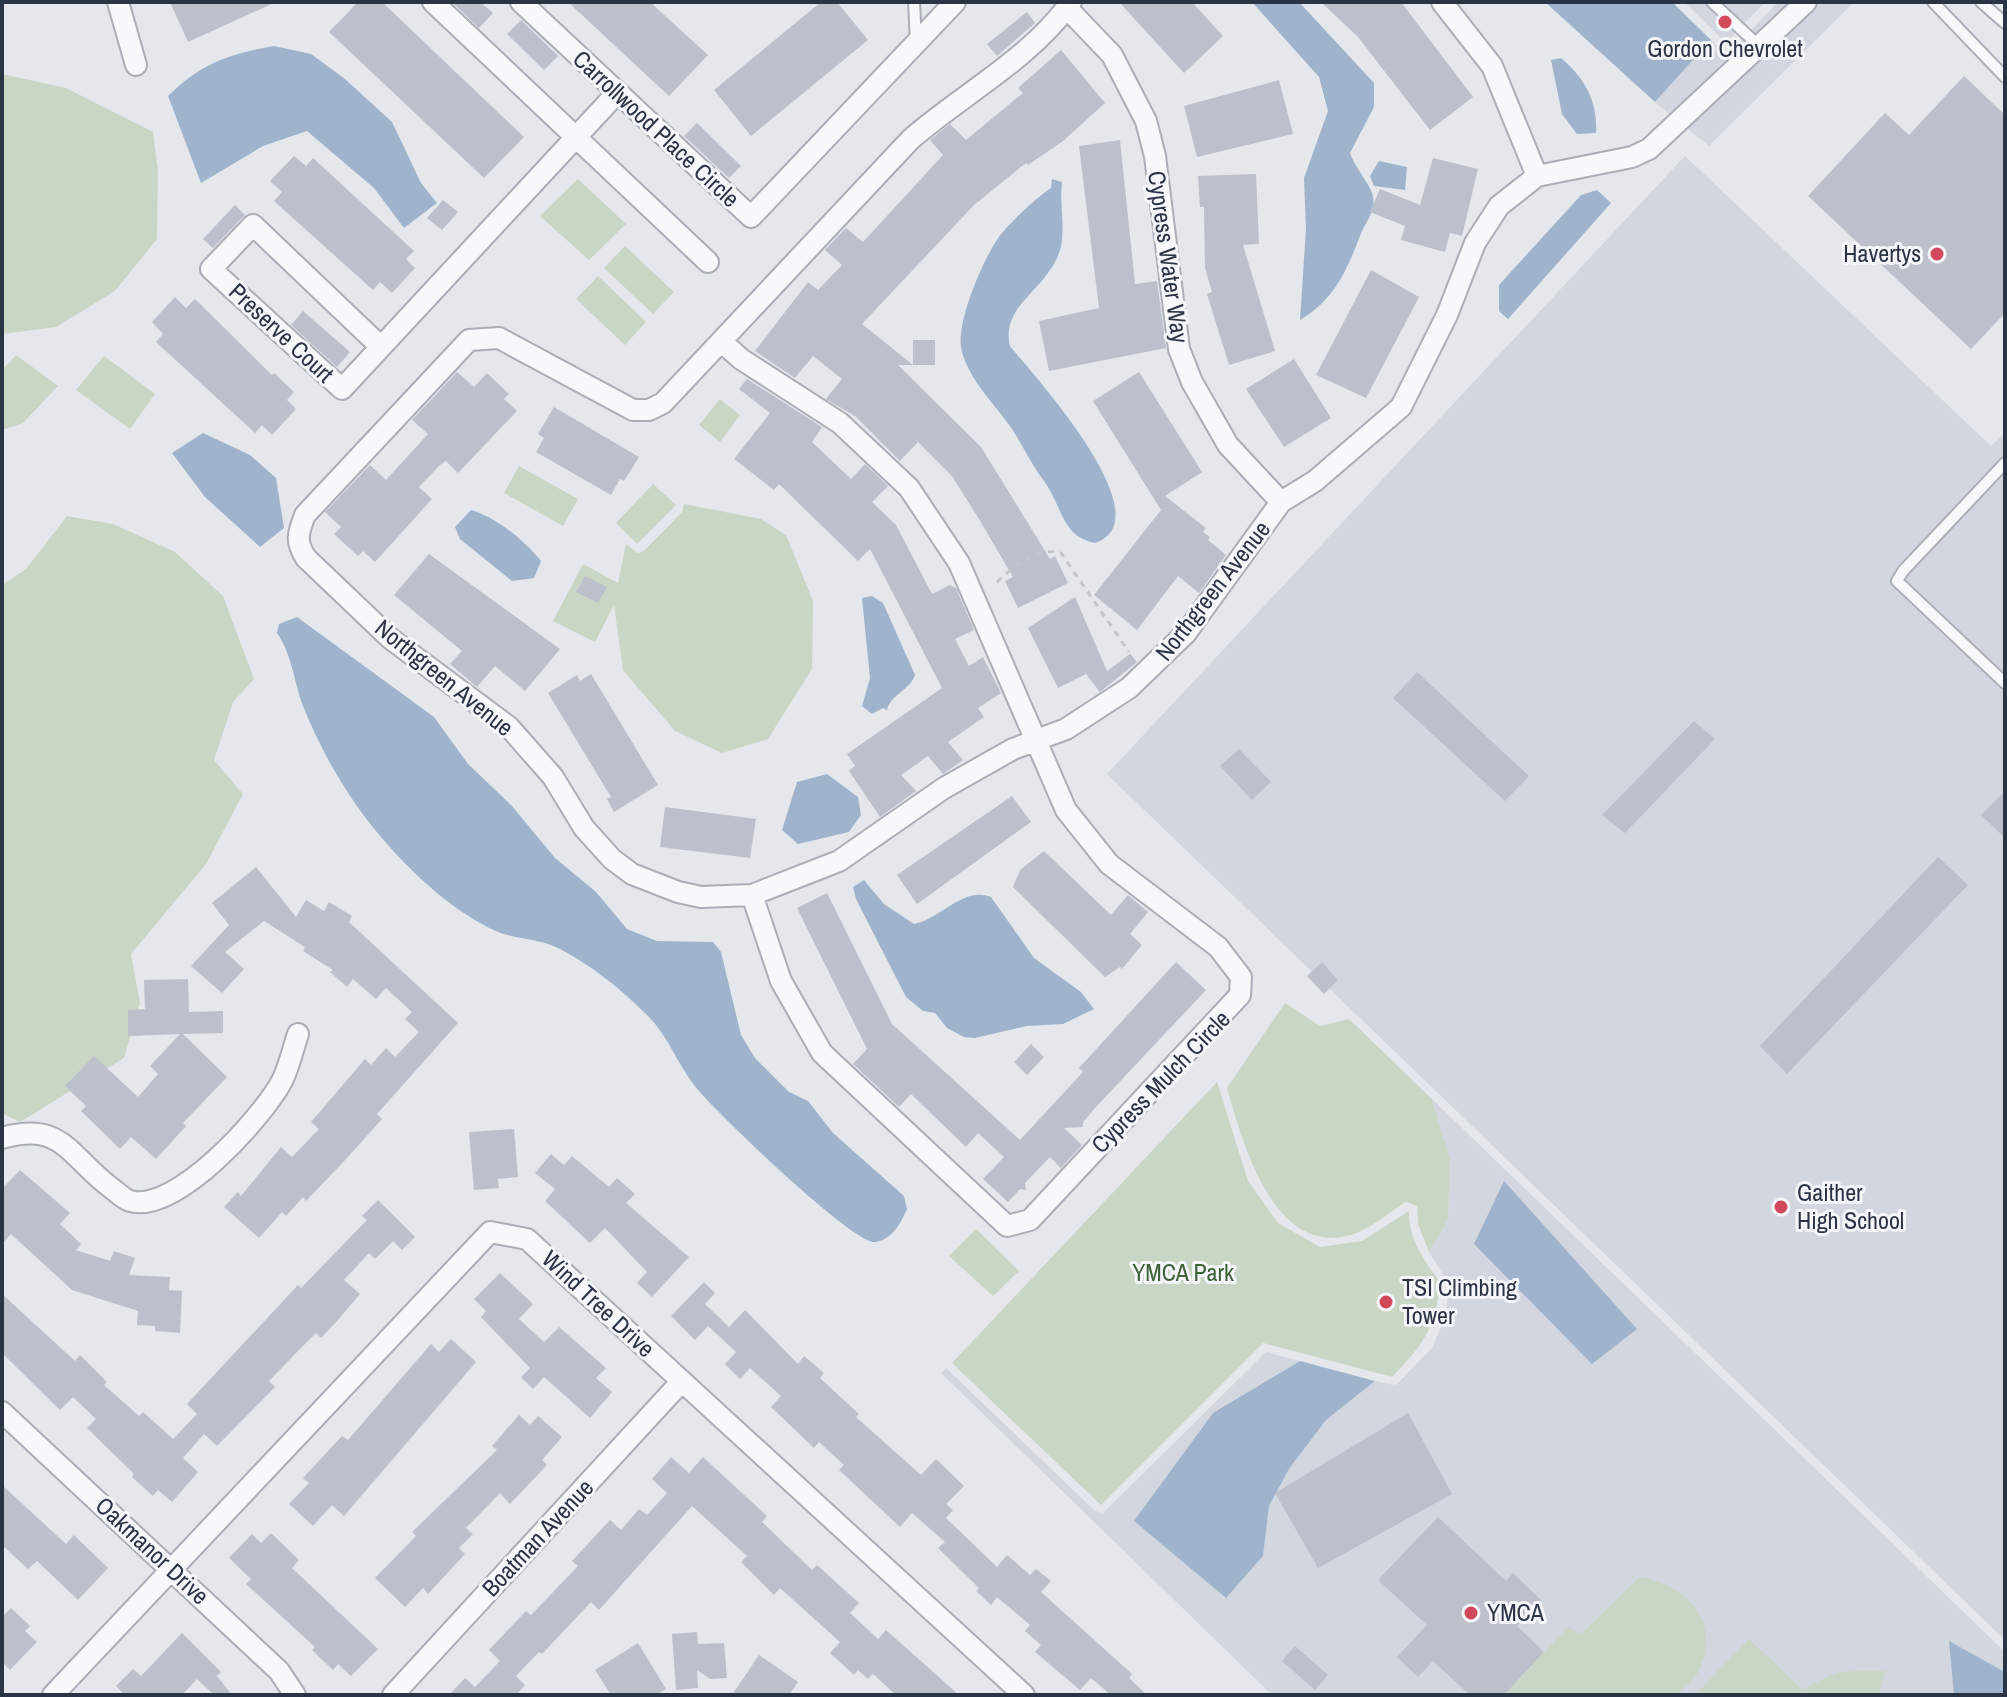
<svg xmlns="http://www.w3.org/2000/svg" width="2007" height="1697" font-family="'Archivo Narrow',sans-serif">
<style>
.built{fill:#d2d6de}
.green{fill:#c9d6c5}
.water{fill:#9fb4cc}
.building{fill:#bbc0ca}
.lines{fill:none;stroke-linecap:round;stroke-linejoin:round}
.lane-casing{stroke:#a9aeb7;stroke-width:14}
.street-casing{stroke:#a9aeb7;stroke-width:24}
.path{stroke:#c2c5cb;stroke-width:3;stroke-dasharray:6 6;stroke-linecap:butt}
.lane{stroke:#f7f8fa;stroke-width:10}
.street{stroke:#f7f8fa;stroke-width:20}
.poi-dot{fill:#d1495b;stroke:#f4f6f9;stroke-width:3}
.labels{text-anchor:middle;stroke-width:6;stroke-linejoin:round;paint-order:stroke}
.poi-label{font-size:24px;fill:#2b3445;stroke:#f4f6f9;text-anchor:start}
.street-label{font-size:24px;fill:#2b3445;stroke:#f4f6f9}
.park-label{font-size:24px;fill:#3f6138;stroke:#f4f6f9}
</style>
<rect width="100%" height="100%" fill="#e4e7ec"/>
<path class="built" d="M1684,2H1765L1726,43Z
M1778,2H1790L1745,45L1760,60L1822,2H1854L1709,146L1655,102L1711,40L1723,51L1733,49Z
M1685,156L1991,446L2005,433V1640L1107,774Z
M1432,1099L2005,1652V1672L1950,1642L1954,1695H1272L941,1373L946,1368L1095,1511L1103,1513L1266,1352L1300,1361L1134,1521L1226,1597L1263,1556L1269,1506L1289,1469L1326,1420L1375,1381L1396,1385L1432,1348L1446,1315L1449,1284L1429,1252L1448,1220L1450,1160Z"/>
<path class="green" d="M2,74L66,88L153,132L158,171L157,239L115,291L56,327L3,334Z
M578,179L626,224L589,260L540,216Z
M625,246L674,292L653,314L604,268Z
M598,276L646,322L625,345L576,299Z
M16,355L58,386L23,423L2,430V370Z
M104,356L155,394L130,429L76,390Z
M720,399L740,415L720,442L699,425Z
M519,466L578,499L563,526L504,493Z
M653,484L676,505L637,544L616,523Z
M684,504L761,519L786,535L813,601L812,669L768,739L722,753L675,731L623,670L614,605L595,642L553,621L583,564L618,583L626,544L637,553L644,551L682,512Z
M67,516L113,524L175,552L223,596L254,679L233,702L214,760L243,794L206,864L131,954L140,1003L124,1058L20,1122L2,1113V585L26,569Z
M1285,1003L1320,1026L1349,1019L1432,1099L1450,1160L1448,1220L1429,1252L1418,1224L1417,1206L1406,1202C1391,1211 1375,1225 1359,1232C1276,1266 1243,1144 1227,1088Z
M1217,1082L1248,1181L1278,1223L1320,1247L1362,1241L1409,1211C1408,1239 1424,1260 1440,1282C1436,1328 1423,1345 1392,1377L1263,1343L1101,1505L952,1363Z
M976,1229L1019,1271L993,1296L949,1256Z
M1640,1577C1687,1585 1723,1623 1698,1672C1694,1680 1683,1688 1676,1695H1504L1568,1627L1581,1634Z
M1749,1639L1803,1690C1834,1670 1848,1670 1885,1671L1879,1695H1695Z"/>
<path class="water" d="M1252,2H1299L1374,83V107L1350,153C1355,168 1372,187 1373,196C1376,212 1365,222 1360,236C1346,272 1334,300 1300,320L1306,229L1304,178L1328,111L1319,77Z
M1545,2H1672L1711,40L1655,102Z
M274,46L311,54L345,79L392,122L421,183L437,203L404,228L374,188L307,131L263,146L201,183L168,96C202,63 228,54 274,46Z
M1561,58C1585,78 1598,102 1596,133L1577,134L1562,114L1551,60Z
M1379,161L1407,167L1405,190L1374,186L1370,176Z
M1052,179L1062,182C1059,204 1066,229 1060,250C1048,290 1000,305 1010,346C1032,373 1166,519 1095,543C1061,536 1063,507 1044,481C1032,465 1023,446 1012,429C995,404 971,383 962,352C954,326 983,259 999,237C1009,223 1036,198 1051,188Z
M1597,190L1611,203L1508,319L1499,311V285L1581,195Z
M203,433L250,455L276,478L284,528L260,547L205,497L172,453Z
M471,510C496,517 525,541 541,561L534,578L512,581L460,539L455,527Z
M872,596L883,603L915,675C910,690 890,695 887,710L883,708L872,714L862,706L870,678L862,598Z
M297,617L434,717L468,764L512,806L555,858L596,892L627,929L657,941L713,942L721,952L741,1035L755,1058L789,1092L808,1101L833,1133L904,1196L907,1209C901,1223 892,1240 875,1242C854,1245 712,1109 694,1085C677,1063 667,1034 647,1015C622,990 591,965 560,949C540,938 516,940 496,931C456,913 417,878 388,845C352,805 323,756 303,706C294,682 292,654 277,633L279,624Z
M827,774L858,797L861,815L849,832L798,844L782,830L797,782Z
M864,880L884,904L914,924C941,919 963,886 991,897L1034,958L1081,992L1094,1009L1063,1024L1027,1026L975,1038L964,1037L947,1028L935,1013L923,1011L906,997L856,899L853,887Z
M1504,1181L1637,1329L1592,1364L1474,1244Z
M1300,1361L1375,1381L1326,1420L1289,1469L1269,1506L1263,1556L1226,1598L1134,1521L1213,1413Z
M1949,1641L2005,1672V1695H1954Z"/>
<path class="building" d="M170,2H276L188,42Z
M358,2H382L524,137L484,178L329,32Z
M452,2H480L493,13L479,28Z
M568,2H650L708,55L669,96Z
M821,2H837L868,40L751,136L714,90Z
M1119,2H1192L1223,36L1184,73Z
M1321,2H1401L1473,97L1430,130L1358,37Z
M1027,12L1035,23L997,56L987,44Z
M521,20L558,56L544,70L507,34Z
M1061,50L1105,103L1063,141L1028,165L1026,163L974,205L862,324L913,365V340H935V365H898L981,447L1050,559L1055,556L1068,583L1018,608L1005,581L1013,577L979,519L952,476L918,442L900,461L855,416L826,399L842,379L813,356L795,378L755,351L808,282L818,290L842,265L825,250L846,228L863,242L943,155L930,140L950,124L966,140L1023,93L1018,88Z
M1964,76L2005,115V313L1971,349L1808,196L1885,113L1909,135Z
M1279,80L1293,134L1197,157L1184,106Z
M697,123L741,166L729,178L684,136Z
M1120,140L1135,284L1157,281L1166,348L1049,371L1039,321L1099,308L1079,146Z
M294,156L306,166L313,158L414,251L406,259L415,268L392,293L380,282L373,290L274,201L282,192L270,181Z
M1433,158L1478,169L1462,236L1450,233L1445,252L1401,240L1405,226L1370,212L1380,189L1420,205Z
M1256,174L1259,244L1243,245L1275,351L1229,365L1207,294L1212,292L1205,268L1204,207H1200L1198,176Z
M443,200L458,212L442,230L427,218Z
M235,205L245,215L213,248L203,239Z
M1371,270L1419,297L1366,398L1316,375Z
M175,297L186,308L195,299L272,375L274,373L294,392L287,400L296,409L272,435L262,425L255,433L156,342L163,334L152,322Z
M303,311L350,352L337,367L291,325Z
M1294,359L1331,418L1284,447L1246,389Z
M457,372L474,387L487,373L509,394L504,399L517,411L458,473L446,461L440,465L419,487L432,499L375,562L363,551L358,556L334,534L341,527L325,512L370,465L386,480L428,434L412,420Z
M1139,372L1202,472L1165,496L1206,528L1203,532L1210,537L1208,540L1226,555L1199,593L1178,576L1137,630L1094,595L1161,510L1093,401Z
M747,379L822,427L812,442L851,479L865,464L888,486L872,502L896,525L932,594L950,585L956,588L974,630L955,639L969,666L983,657L1001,693L978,708L984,717L948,742L963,760L943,774L928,756L901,775L916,791L880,817L849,771L855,766L847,754L942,688L870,549L858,561L779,484L774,490L734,459L770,413L739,389Z
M554,407L639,457L624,481L620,479L611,495L536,452L544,438L538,434Z
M429,554L560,649L525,691L495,666L477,687L450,664L462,651L394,595Z
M585,576L607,587L598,603L576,592Z
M1075,597L1107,671L1130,654L1137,662L1100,692L1086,674L1058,688L1028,628Z
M1417,672L1529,776L1505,801L1393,698Z
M591,674L658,785L614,812L607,799L611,797L548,693L577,675L580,681Z
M1694,721L1715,739L1625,833L1602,815Z
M1239,749L1271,782L1252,800L1220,766Z
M2005,791V838L1981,815Z
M1012,796L1031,822L917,904L897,875Z
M665,807L756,819L750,858L660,847Z
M1044,851L1111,915L1128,895L1148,912L1130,934L1142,945L1122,969L1120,967L1105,977L1013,887L1020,870Z
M1938,857L1968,885L1787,1074L1760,1046Z
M256,867L296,917L306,900L324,911L329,902L352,916L349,922L458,1023L377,1114L382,1119L346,1159L306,1201L303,1197L286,1216L282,1212L259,1238L224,1207L238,1192L241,1196L281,1147L292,1157L319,1129L311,1122L365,1059L371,1065L386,1048L395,1057L419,1032L405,1019L412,1012L386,988L376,999L353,979L347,987L330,972L333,970L303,951L305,947L264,921L225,952L244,969L222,993L191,966L229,925L212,903Z
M827,893L892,1024L1020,1140L1083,1072L1079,1068L1176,962L1206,990L1095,1108L1083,1122V1127L1064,1128L1082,1145L1061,1168L1050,1157L1025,1183L1026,1190L1020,1189L1008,1202L983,1179L1004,1157L978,1133L966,1147L911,1094L899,1107L853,1064L867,1049L797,908Z
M1322,962L1338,980L1324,994L1307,976Z
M188,979L189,1012L223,1011V1033L183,1034L227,1077L183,1123L186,1126L156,1159L131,1137L120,1149L81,1111L86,1106L65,1086L94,1056L138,1097L158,1074L150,1066L180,1034L128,1036V1010L145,1009L144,980Z
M1031,1044L1044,1057L1027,1075L1014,1062Z
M514,1129L518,1177L498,1179L499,1188L474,1190L469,1132Z
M551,1154L564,1165L572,1156L609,1187L617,1178L635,1194L626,1203L689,1257L652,1297L637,1283L647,1272L605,1228L590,1243L545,1201L555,1189L535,1173Z
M20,1170L70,1213L60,1224L81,1244L76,1250L110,1261L114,1251L135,1258L129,1275L170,1277L169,1290L182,1291L180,1333L155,1331V1326L137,1325L138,1311L72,1290L11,1234L2,1244V1189Z
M378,1200L415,1237L402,1250L393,1241L375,1259L369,1253L344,1280L360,1294L337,1321L321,1338L316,1333L296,1353L269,1381L275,1387L217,1446L204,1434L183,1458L198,1472L172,1502L158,1490L153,1496L132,1477L134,1474L87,1428L96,1419L73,1397L60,1410L2,1353V1294L75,1361L80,1355L107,1382L104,1385L139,1416L143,1412L173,1439L197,1414L187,1404L298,1285L301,1288L367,1220L362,1216Z
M500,1273L533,1304L519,1319L544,1342L559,1327L606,1368L596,1378L612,1392L590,1418L544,1377L533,1389L521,1377L530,1368L481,1317L486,1311L474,1299Z
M704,1282L715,1293L705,1304L729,1327L745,1310L798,1364L804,1356L824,1373L820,1378L859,1414L856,1417L921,1475L936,1459L964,1486L946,1504L953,1510L946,1518L997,1567L1007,1555L1030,1575L1036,1569L1051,1581L1041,1592L1132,1674L1129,1678L1147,1695H1111L1091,1678L1080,1690L1035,1652L1041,1645L1025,1631L1030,1625L997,1597L991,1605L976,1591L979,1588L938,1548L945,1542L912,1513L900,1527L839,1470L844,1465L819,1442L814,1448L771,1407L781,1396L750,1368L740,1379L725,1364L736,1352L720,1337L708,1326L695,1340L671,1316Z
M451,1339L476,1362L344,1516L332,1505L313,1526L289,1504L309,1483L303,1478L342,1436L348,1440L431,1344L439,1352Z
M1408,1413L1452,1494L1318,1568L1275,1493Z
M519,1415L530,1425L538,1416L562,1437L542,1460L547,1465L510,1504L500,1493L466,1528L473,1534L459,1548L465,1554L428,1594L423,1588L405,1607L375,1578L416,1536L412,1532L497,1450L492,1446Z
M671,1457L689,1473L703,1457L767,1516L762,1522L812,1570L817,1565L859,1603L850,1613L878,1639L886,1630L959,1695H896L873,1674L868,1679L858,1670L854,1675L830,1653L840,1642L780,1588L774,1595L741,1562L747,1556L692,1506L599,1610L591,1602L542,1654L539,1652L516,1676L525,1685L516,1695H449L465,1678L475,1687L500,1661L489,1650L526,1611L531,1615L578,1566L572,1561L610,1520L621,1530L639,1509L647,1515L667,1493L652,1479Z
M2,1485L66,1544L74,1535L108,1568L78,1600L37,1561L28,1569L2,1545Z
M1438,1517L1506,1581L1513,1573L1541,1600L1517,1626L1544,1652L1504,1695H1470L1433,1661L1418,1677L1397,1657L1427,1625L1378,1580Z
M271,1533L299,1560L292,1568L378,1649L351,1676L338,1664L333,1670L312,1650L315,1647L246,1584L251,1579L229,1558L252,1534L261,1543Z
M11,1608L30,1626L25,1631L37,1642L10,1670L2,1662V1617Z
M697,1632L698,1644L724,1643L727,1678L710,1679L697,1670L698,1688L676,1690L672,1634Z
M182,1633L221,1672L217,1676L232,1695H214L197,1679L182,1695H125L116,1686L133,1669L141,1676Z
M638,1643L666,1689L656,1695H611L595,1670Z
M1295,1646L1328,1675L1315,1690L1282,1661Z
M759,1655L798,1682L789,1695H732Z"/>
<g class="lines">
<g class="lane-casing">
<path id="lane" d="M914,2L916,42
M1712,2L1759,46
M1933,2L2005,77
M1981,2L2005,23
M2005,463L1903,571L1897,581L2005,683"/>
</g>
<g class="street-casing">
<path id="street" d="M118,2L136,65
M433,2L708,262
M521,2L751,217L955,2
M1071,2C1029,60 964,93 911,139L663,403L649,410H633L499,338L469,340L305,515C298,533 295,541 306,558L391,639L509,727L553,777L584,828L612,859L632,874L678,892L701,897L752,895L839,861L944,788L1013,749L1066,729L1129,688L1186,633L1281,502L1315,481L1401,407L1447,315L1475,243L1499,206L1537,176L1632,157L1649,149L1806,2
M1442,2L1492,66L1537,176
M1067,8L1112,55L1146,121L1155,156L1179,349L1192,382L1228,445L1281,502
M722,342L741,359L840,423L909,488L959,563L1066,810L1109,864L1218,947L1241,977L1240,995L1030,1220L1007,1226L822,1053L781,981L752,895
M381,347L253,225L211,269L342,389C434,290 525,192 617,93
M2,1138C62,1121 68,1155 110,1187C116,1191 123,1199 130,1201C176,1214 262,1118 282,1081C289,1067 293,1049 298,1034
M2,1412L279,1671L295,1695
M53,1695L490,1232L527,1239L1024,1695
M393,1695L682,1381"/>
</g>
<path class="path" d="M997,582C1011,568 1040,546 1061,553L1129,652"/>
<use href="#lane" class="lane"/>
<use href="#street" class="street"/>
</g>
<g class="poi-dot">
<circle cx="1725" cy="22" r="8"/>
<circle cx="1937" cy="254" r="8"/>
<circle cx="1781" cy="1207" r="8"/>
<circle cx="1386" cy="1302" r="8"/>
<circle cx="1471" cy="1613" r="8"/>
</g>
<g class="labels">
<g class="poi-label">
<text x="1725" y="57" text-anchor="middle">Gordon Chevrolet</text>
<text x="1921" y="262" text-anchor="end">Havertys</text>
<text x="1797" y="1201">Gaither<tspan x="1797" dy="28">High School</tspan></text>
<text x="1402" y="1296">TSI Climbing<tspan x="1402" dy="28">Tower</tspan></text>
<text x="1487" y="1621">YMCA</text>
</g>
<g class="street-label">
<text transform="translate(656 129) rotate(43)" y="8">Carrollwood Place Circle</text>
<text transform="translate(1168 257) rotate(82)" y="8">Cypress Water Way</text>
<text transform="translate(281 333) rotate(43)" y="8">Preserve Court</text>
<text transform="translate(1213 591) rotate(-52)" y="8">Northgreen Avenue</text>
<text transform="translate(444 678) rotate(39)" y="8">Northgreen Avenue</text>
<text transform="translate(1161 1082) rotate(-46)" y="8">Cypress Mulch Circle</text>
<text transform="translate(598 1304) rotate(43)" y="8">Wind Tree Drive</text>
<text transform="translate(538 1538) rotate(-47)" y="8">Boatman Avenue</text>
<text transform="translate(152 1551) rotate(43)" y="8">Oakmanor Drive</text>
</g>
<g class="park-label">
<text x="1183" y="1281">YMCA Park</text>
</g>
</g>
<rect width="2007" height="1697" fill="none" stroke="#2b3445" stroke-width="8"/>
</svg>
